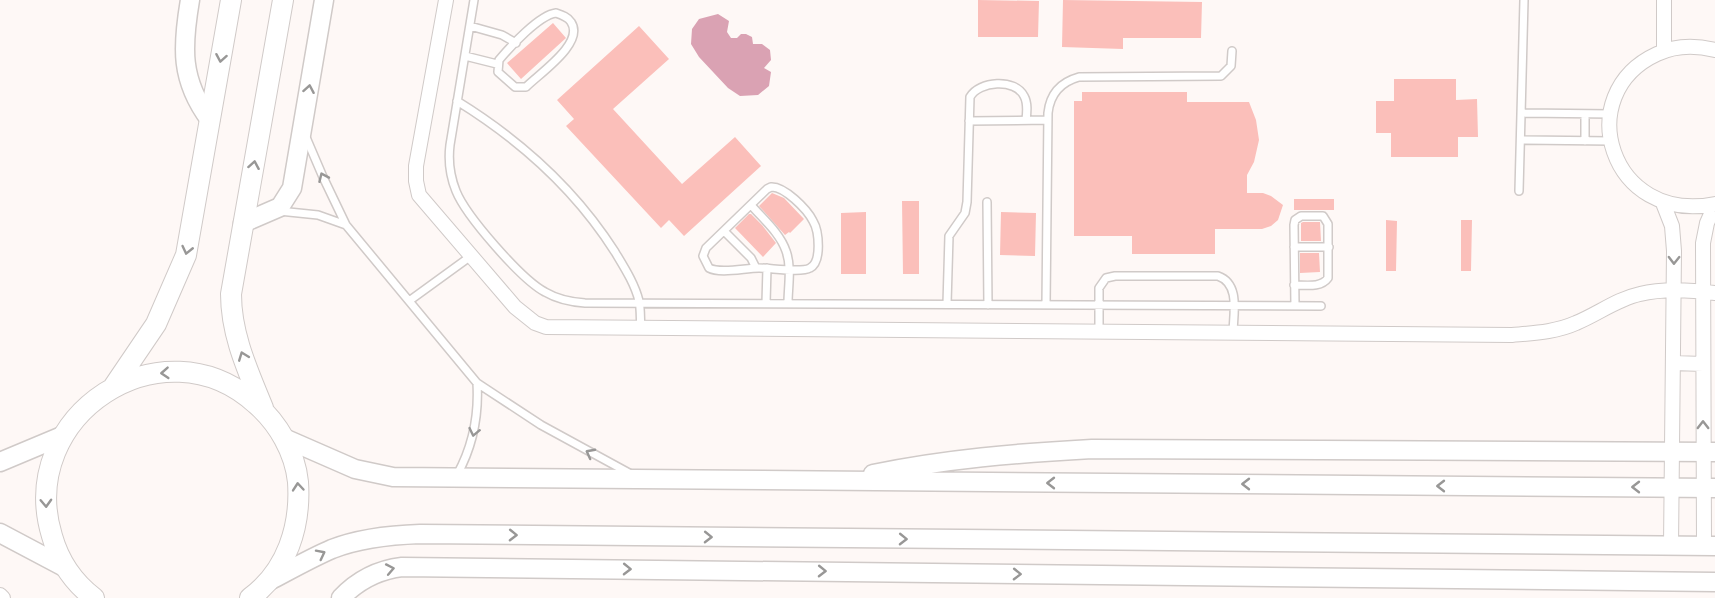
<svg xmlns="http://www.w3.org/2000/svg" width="1715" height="598" font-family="'Asap Condensed',sans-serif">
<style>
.water{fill:#daa2b3}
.building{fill:#fbbfba}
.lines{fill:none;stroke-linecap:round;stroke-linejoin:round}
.lane-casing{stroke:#d0cac8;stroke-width:10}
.street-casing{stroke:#d0cac8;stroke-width:16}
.secondary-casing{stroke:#d0cac8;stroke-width:21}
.primary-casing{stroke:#d0cac8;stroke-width:22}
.lane{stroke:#fff;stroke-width:7}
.street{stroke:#fff;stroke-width:14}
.secondary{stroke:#fff;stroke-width:18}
.primary{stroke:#fff;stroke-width:20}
.oneway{stroke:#989796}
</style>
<rect width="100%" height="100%" fill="#fef8f6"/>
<path class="water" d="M718,14L729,21L727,32L731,38H737L741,34H746L752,37L753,44H762L770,50L771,60L764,68L771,72L769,86L758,95L740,96L728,88L699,57L691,44L692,29L699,19Z"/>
<path class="building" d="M978,0L1039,1L1038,37H978Z
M1063,0L1202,2L1201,38H1123V49L1062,47Z
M553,23L566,38L521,79L507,63Z
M639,26L669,59L613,109L682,184L735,137L761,166L684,236L669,220L661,228L566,126L574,119L557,100Z
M1394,79H1456V100L1477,99L1478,137H1458V157H1391V133H1376V101H1394Z
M1082,92H1187V102H1249L1256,120L1259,140L1254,162L1247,175V193H1263L1271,196L1283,205L1278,220L1271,226L1262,229H1215V254H1132V236H1074V101H1082Z
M772,193L784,198L804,219L790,233L789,232L785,235L759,206Z
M1294,199H1334V210H1294Z
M902,201H919V274H903Z
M866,212V274H841V213Z
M1001,212L1036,213L1035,256L1000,255Z
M749,214H751L762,225L776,243L763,257L735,228Z
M1386,220L1397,221L1396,271H1386Z
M1461,220H1472L1471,271H1461Z
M1303,222H1320L1321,241H1301V223Z
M1300,253H1319L1320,272L1300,273Z"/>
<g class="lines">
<g class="lane-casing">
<path id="lane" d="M474,0L450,145C448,161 450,176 456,191C466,216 521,279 545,292C557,299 570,302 585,303L1321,306
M556,13C562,15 568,17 571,22C585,43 540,73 526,87H515L498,72L499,60C510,47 539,15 556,13Z
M470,26L502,35L516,43
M465,56L497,64
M457,101C520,140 575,189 615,252C624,267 635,284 639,301C641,310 640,320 641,329
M1521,113L1611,114
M969,121L1048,120
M305,135L323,177L346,225L477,383L541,425L629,473
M1521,140L1611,141
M1585,141V114
M771,187C784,186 807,209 813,221C819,231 822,262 810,268C801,273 771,268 759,268C745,268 720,274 709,268L703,256L706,248L767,189Z
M1519,191L1524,0
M987,202L988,305
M751,205C763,219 780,233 786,251C792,267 788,287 788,303
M279,211L318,215L346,225
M724,231L751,258L756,268
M1294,247H1329
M1294,285C1306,285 1321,288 1328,278V224L1323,216H1301L1295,220L1294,225L1295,306
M409,301L471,256
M766,303L767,268
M947,304L949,236L965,213L967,202L970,97C979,81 1015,78 1024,96C1028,103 1027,112 1026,120
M1046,305L1048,113C1050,94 1061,82 1079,77L1221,76L1231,66L1232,51
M1099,333V288L1106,278L1115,276H1218C1241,284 1233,315 1233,334
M457,475C473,446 479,416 477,383"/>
</g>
<g class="street-casing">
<path id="street" d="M446,0L416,166V181L419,195L515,307L535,323L546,327L1512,335C1534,333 1556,332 1576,323C1598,314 1617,299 1640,294C1664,288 1691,290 1715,293
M1715,50C1695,45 1676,45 1657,54C1570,94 1610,225 1715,204
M1664,51V0
M1663,203L1672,226L1674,251L1671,546
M1673,363L1703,364
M1704,546L1703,243L1707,223L1715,205
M0,595L3,598"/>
</g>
<g class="secondary-casing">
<path id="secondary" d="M190,0C182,47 180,80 210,120
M243,223L280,207L292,188L324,0
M284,438L355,469L393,477L1715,488
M0,462L62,436
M873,474C945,459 1018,453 1092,449L1715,452
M0,533L66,568
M269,581C290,570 311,558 332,549C360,538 391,535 420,534L1715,546
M341,598C358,580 377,570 402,567L1715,582"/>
</g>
<g class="primary-casing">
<path id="primary" d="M114,386L156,324L186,255L231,0
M263,408C248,371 231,335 231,294L283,0
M94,598C73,582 59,561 52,536C15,415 163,319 256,404C278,423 295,452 298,482C301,526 287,571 250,598"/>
</g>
<use href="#lane" class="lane"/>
<use href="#street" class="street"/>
<use href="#secondary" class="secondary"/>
<use href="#primary" class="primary"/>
</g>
<defs><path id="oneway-chevron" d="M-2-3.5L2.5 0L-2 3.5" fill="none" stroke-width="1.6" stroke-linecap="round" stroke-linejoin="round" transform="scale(1.5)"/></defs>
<g class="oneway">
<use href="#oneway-chevron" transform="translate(221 58) rotate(100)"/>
<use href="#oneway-chevron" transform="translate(309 89) rotate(-80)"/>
<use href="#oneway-chevron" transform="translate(254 165) rotate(-80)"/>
<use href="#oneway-chevron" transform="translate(323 177) rotate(-114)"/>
<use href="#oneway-chevron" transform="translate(187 250) rotate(103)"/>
<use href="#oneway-chevron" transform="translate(1674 260) rotate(91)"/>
<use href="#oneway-chevron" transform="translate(243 356) rotate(-111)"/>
<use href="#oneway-chevron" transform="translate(165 373) rotate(176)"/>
<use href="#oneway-chevron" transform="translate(1703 425) rotate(-90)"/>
<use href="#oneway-chevron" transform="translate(474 432) rotate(102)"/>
<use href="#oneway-chevron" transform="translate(590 453) rotate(-152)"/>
<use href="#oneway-chevron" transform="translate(1051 483) rotate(-180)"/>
<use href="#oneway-chevron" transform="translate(1246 484) rotate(-180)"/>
<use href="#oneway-chevron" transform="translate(1441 486) rotate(-180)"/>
<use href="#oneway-chevron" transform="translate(298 487) rotate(-95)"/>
<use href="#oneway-chevron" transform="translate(1636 487) rotate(-180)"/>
<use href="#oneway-chevron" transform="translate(46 503) rotate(88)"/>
<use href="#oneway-chevron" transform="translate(513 535) rotate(1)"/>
<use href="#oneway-chevron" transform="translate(708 537) rotate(1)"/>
<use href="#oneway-chevron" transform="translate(903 539) rotate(1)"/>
<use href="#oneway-chevron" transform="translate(321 554) rotate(-27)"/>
<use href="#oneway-chevron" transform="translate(390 569) rotate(-11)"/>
<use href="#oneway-chevron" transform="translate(627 569) rotate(1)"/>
<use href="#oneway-chevron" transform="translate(822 571) rotate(1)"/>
<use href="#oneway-chevron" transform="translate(1017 574) rotate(1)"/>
</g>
</svg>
